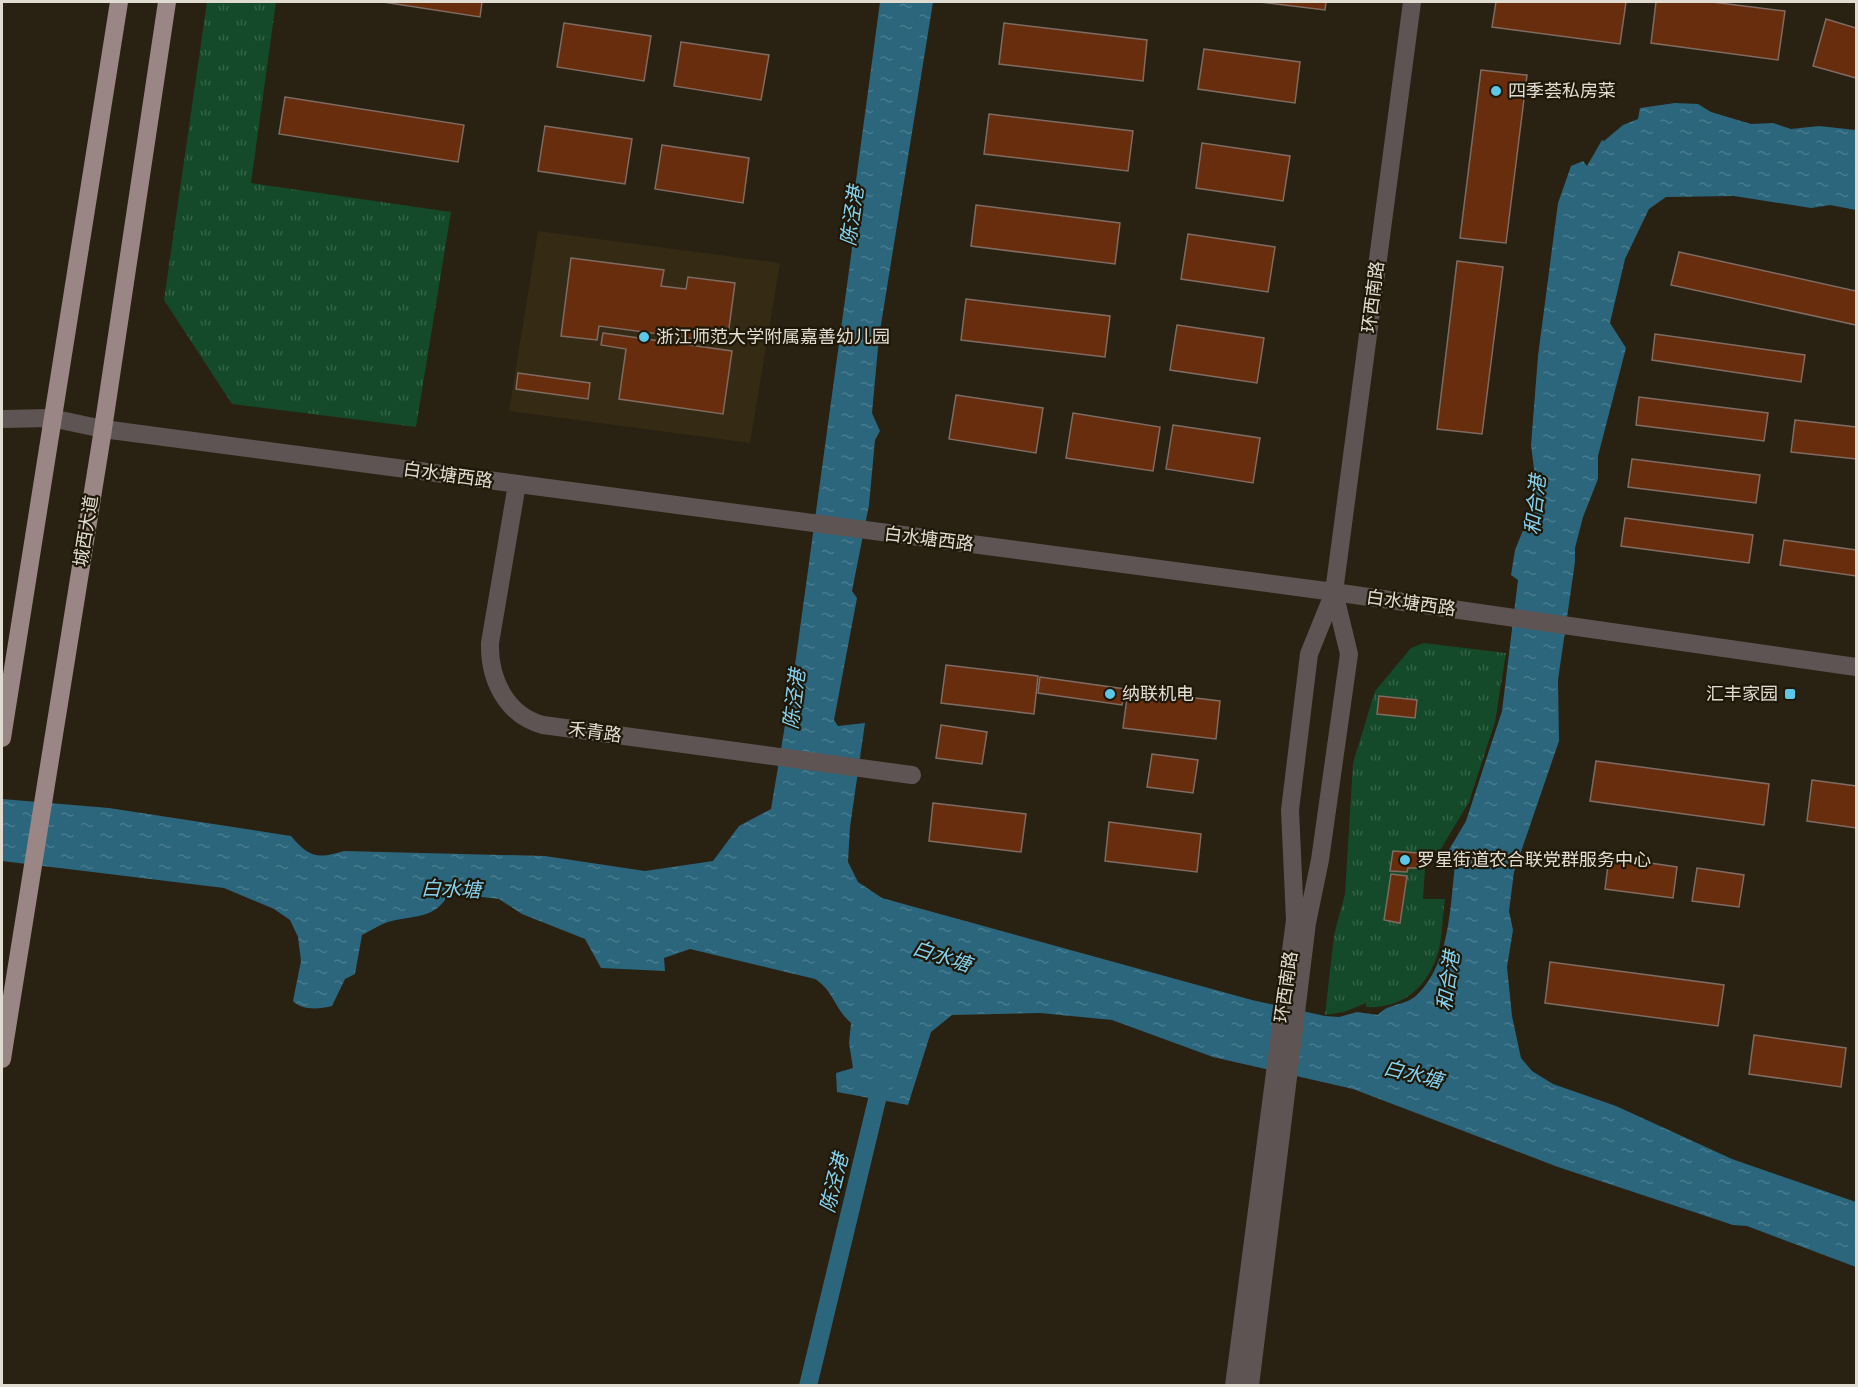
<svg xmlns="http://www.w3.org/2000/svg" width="1858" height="1387" font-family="Roboto,'Noto Sans SC',sans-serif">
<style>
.built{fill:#352a14}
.park{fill:url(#park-tufts)}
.water{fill:url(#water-ripples)}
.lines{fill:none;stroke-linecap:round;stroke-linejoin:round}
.canal{stroke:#2b667c;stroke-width:18}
.building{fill:#672d0d;stroke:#7f6b62;stroke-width:1.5}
.minor{stroke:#5e5453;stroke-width:18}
.major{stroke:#9a8684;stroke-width:18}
.poi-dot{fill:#5dc7e8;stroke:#1f1808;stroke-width:2}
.labels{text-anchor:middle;stroke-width:4.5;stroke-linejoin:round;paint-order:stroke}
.poi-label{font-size:18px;fill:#e1dcd2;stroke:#1f1808;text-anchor:start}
.street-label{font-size:18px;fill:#e1dcd2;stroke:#1f1808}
.water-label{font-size:20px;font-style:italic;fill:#85d3f2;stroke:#1f1808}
</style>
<defs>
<pattern id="park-tufts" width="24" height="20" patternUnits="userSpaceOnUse" patternTransform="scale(1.5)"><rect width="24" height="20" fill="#144929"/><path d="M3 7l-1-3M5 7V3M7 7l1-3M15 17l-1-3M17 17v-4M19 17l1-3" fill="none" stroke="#366347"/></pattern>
<pattern id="water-ripples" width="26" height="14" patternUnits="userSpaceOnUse" patternTransform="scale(1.5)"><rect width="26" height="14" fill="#2b667c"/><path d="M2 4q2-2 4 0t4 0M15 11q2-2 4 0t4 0" fill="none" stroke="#497b8e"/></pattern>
</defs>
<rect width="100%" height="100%" fill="#292112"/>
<path class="built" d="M538,231L780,263L750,443L509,411Z"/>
<path class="park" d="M207,2H276L251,183L451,212L416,427L232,404L164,300Z
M1424,643L1506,653L1495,722L1469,802L1439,852H1430L1425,868L1423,899H1445C1442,917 1443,941 1436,959C1424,991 1399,1009 1366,1007V1003L1344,1012L1325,1015L1334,935L1345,894L1353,763L1375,691L1411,648Z"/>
<path class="water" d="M880,2H933L879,337L872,413L880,431L875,440L869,505L852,591L857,598L834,720L838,726L865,723L850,827L848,862L858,882L882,898L1252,1000L1325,1016L1339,1017L1357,1012L1378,1015C1387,1003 1407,1006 1418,994C1450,962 1450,907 1455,865L1446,855L1466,821L1502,711L1518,580L1511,575L1515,550L1528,518L1535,477L1531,445L1538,356L1558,203L1571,166L1583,161L1587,166L1602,140L1604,141L1623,125L1638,119L1640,108L1675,103L1698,104L1711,112L1751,124L1773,123L1791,129L1819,126L1856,130V210L1830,205L1811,208L1734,196L1666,197L1649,209L1625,259L1610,323L1626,348L1598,456V479L1583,517L1575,548V562L1558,680L1559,741L1514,872L1509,911L1513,930L1507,967L1512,1016L1521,1058L1532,1071L1553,1084L1616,1106L1732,1159L1856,1202V1267L1747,1226L1733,1225L1558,1167L1353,1089L1213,1057L1112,1020L1040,1013L952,1015L931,1032L908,1105L837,1092L836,1073L853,1068L849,1043L851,1023C834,1008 834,991 815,979L690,949L664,958L665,971L601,968L585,939L522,914L499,899L449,893C436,920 413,915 388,922C379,925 370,931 362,935L355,974L345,979L332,1006C320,1009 302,1011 293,1001L301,961L298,937L290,920L274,909L224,888L2,861V799L109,808L291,836C310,858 317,859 344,851L545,856L645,871L713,861L739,826L771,809L795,665L857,212L855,188Z"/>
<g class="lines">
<path class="canal" d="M808,1386L883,1075"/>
</g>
<path class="building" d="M383,2H482L480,17Z
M1260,2H1326L1325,10Z
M1496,2H1626L1620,44L1492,27Z
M1656,2H1712L1785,11L1778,60L1651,43Z
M1826,19L1856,28V78L1813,66Z
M564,23L651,36L644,81L557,67Z
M1004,23L1147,40L1143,81L999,64Z
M681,42L769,55L761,100L674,86Z
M1204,49L1300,62L1295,103L1198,89Z
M1481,70L1527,75L1506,243L1460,238Z
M285,97L464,125L458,162L279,134Z
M989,114L1133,131L1128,171L984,154Z
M545,126L632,139L625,184L538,171Z
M1202,143L1290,156L1283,201L1196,188Z
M662,145L749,158L743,203L655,189Z
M976,205L1120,223L1115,264L971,246Z
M1188,234L1275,247L1268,292L1181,279Z
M1679,252L1856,291V325L1671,285Z
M571,258L664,270L661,286L686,289L688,277L735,283L727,343L599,326L597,340L561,336Z
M1457,261L1503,267L1482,434L1437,429Z
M966,299L1110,316L1105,357L961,340Z
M1177,325L1264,338L1257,383L1170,370Z
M603,333L732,351L723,414L619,399L626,349L601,345Z
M1655,334L1805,355L1801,382L1652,360Z
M518,373L590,383L588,399L516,389Z
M956,395L1043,408L1036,453L949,439Z
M1639,397L1768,413L1764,441L1636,425Z
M1073,413L1160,427L1153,471L1066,458Z
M1795,420L1856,427V459L1791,452Z
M1173,425L1260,438L1253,483L1166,469Z
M1632,459L1760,475L1756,503L1628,487Z
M1625,518L1753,535L1749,563L1621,546Z
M1784,540L1856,550V576L1780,565Z
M946,665L1038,676L1034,714L941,703Z
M1040,677L1125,689L1122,705L1038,693Z
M1128,690L1220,701L1216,739L1123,728Z
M1379,696L1417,700L1415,718L1377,714Z
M941,725L987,732L982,764L936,758Z
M1152,754L1198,760L1193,793L1147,787Z
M1596,761L1769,784L1764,825L1590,801Z
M1812,780L1856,786V828L1807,821Z
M933,803L1026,814L1021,852L929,841Z
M1109,822L1201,834L1197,872L1105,861Z
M1393,851L1419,853L1417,868H1408L1407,872L1390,871Z
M1609,857L1677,867L1673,898L1605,889Z
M1697,868L1744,875L1739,907L1692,901Z
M1391,874L1407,876L1400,923L1384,920Z
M1550,962L1724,985L1718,1026L1545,1003Z
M1754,1035L1846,1048L1841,1087L1749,1074Z"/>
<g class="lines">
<path class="minor" d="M2,419L51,418L103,429L1334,592L1856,667
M517,484L490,643C489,679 506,715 543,725L912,775
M1234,1386L1295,920L1290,810L1309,654L1334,592L1412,2
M1250,1386L1307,923L1320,860L1349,654L1334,592"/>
<path class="major" d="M2,738L119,2
M2,1059L103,429L167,2"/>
</g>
<g class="poi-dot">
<circle cx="1496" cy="91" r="6"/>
<circle cx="644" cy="337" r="6"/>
<circle cx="1110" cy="694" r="6"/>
<rect x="1784" y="688" width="12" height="12" rx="3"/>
<circle cx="1405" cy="860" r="6"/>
</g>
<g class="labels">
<g class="poi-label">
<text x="1508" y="97">四季荟私房菜</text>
<text x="656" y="343">浙江师范大学附属嘉善幼儿园</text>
<text x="1122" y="700">纳联机电</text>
<text x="1778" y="700" text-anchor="end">汇丰家园</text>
<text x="1417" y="866">罗星街道农合联党群服务中心</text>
</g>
<g class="street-label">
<text transform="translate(1373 297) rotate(-83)" y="6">环西南路</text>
<text transform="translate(448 475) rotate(8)" y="6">白水塘西路</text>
<text transform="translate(86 531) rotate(-81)" y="6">城西大道</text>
<text transform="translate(929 539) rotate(7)" y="6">白水塘西路</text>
<text transform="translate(1411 603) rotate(8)" y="6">白水塘西路</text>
<text transform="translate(595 732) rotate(8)" y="6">禾青路</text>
<text transform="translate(1286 987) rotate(-82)" y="6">环西南路</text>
</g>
<g class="water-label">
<text transform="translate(852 216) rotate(-82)" y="7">陈泾港</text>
<text transform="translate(1535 505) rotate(-84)" y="7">和合港</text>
<text transform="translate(794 699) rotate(-83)" y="7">陈泾港</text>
<text transform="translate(451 889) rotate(2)" y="7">白水塘</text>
<text transform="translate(942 956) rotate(18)" y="7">白水塘</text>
<text transform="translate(1448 981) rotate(-82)" y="7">和合港</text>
<text transform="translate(1413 1074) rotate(14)" y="7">白水塘</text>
<text transform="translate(834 1183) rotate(-76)" y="7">陈泾港</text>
</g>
</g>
<rect width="1858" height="1387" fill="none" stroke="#e1dcd2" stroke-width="6"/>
</svg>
